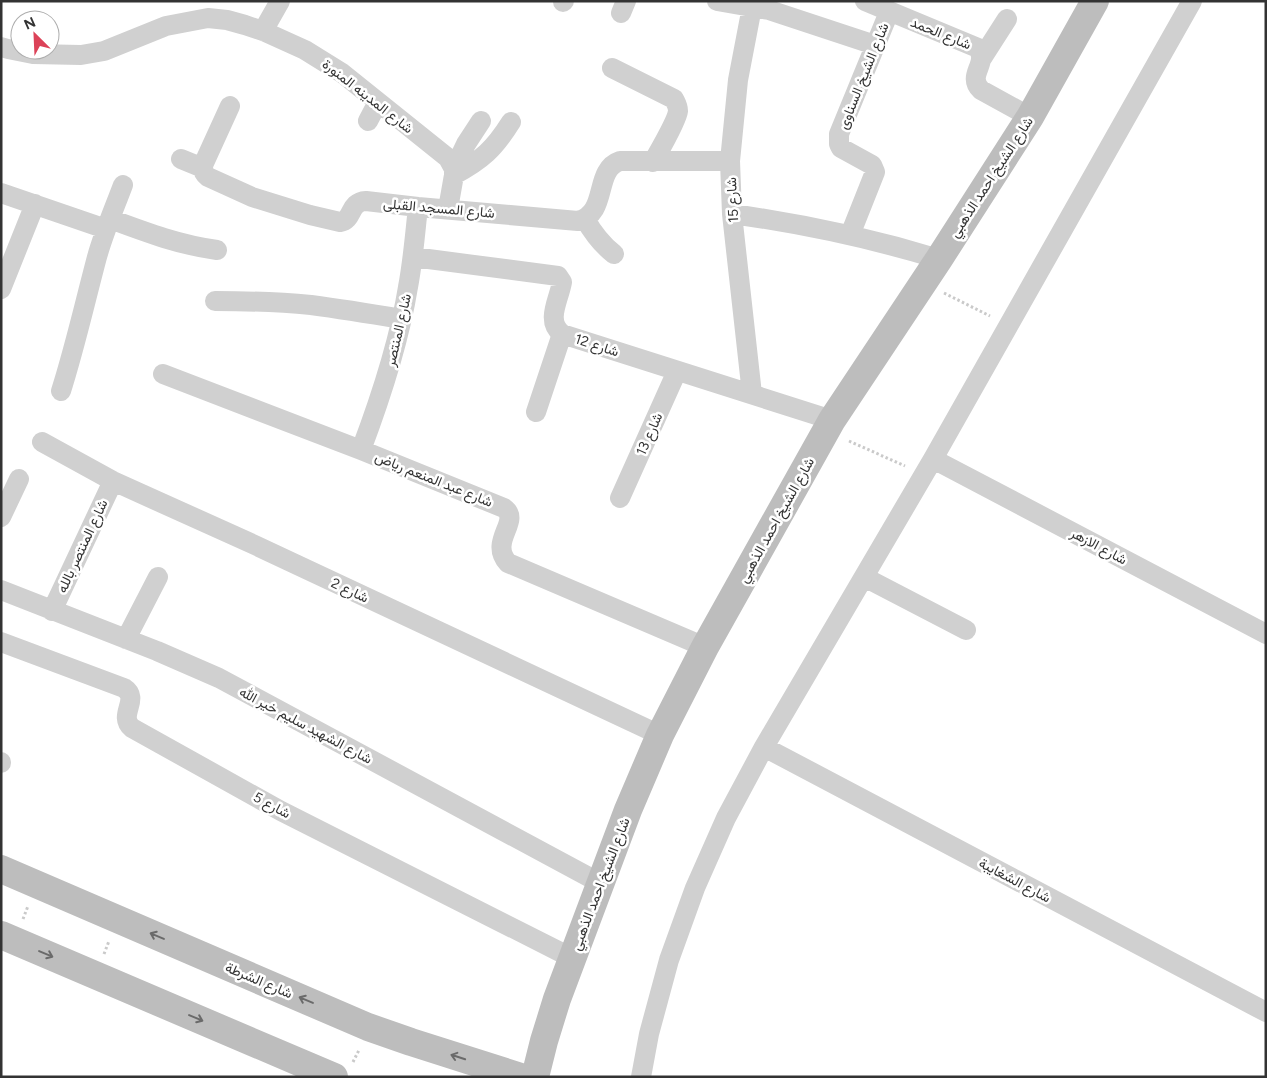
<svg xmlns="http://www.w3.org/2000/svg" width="1267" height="1078" font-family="Figtree,Vazirmatn,sans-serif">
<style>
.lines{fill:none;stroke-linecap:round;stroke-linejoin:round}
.path{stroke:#cacaca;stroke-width:3;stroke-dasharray:2.5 2.5;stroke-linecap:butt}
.street{stroke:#d0d0d0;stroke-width:20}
.secondary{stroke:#bdbdbd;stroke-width:28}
.oneway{stroke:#6a6a6a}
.labels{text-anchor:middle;stroke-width:5;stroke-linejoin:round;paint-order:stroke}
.street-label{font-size:14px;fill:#333;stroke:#fff}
</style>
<rect width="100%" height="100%" fill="#fff"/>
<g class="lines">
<path class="path" d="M944,293L990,316
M849,441L905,466
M23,919L28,906
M104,954L109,941
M353,1062L359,1050"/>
<path class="street" d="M717,1L769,10L875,45
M865,1L978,48C989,64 966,75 981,90L1030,117
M563,2L564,1
M752,7L738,80L730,161L732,214L752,394
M621,13L626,1
M263,31L280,1
M1,47L8,49L33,54L81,55L104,51L166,26L208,18L227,20L245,25L263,31L305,50L342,73L448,158L454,169V175L448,209
M982,58L1007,19
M612,68L674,99C676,103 678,106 678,111C677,121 659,151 653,162
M230,106L204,163C202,169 203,173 208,177L252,197L310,215L340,222C354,220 348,202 366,201L418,207L578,221C609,213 593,170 620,161H730
M368,121L378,102
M181,159L203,168
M454,169L466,144L481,121
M454,175C482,160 494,149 511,122
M1,193L106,229
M732,214C804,224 870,238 939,259
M110,219C145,232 179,245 217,250
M585,219C593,233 601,244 614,254
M850,235L875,172L872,165L841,148L839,144V134L889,12
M413,257L558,276L562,282C559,300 545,321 562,334L832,420
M1,289L35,204
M215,301C247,301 279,302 311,305C341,309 372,314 402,319
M163,374L361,450L504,508C522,521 488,541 508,563L705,647
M61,391C75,347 85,302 97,257C104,232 114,209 123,185
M536,412L562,334
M42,442L113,481L257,546L660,735
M361,450C381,397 399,343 408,287C413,261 415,234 418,207
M933,459L1266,634
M620,498L677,371
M1,517L19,479
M864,577L966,630
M1,590L157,651L219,678L600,883
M52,611L113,481
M126,639L158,577
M1,642L124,688C141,699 117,715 132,728L281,811L572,958
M764,747L1266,1012
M1,763V762
M641,1077L649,1034L669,960L695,888L726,818L764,747L933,459L1192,1"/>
<path class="secondary" d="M1,869L368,1027L411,1042L521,1077
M1,935L334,1077
M535,1077L544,1041L557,999L628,810L660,735L705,647L832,420L939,259L1030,117L1095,1"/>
</g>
<defs><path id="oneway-shaft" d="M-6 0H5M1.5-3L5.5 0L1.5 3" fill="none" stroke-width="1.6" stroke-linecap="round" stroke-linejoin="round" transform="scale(1.25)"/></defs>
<g class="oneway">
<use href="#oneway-shaft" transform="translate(157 936) rotate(-157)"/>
<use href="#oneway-shaft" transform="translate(46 954) rotate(23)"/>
<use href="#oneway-shaft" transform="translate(306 1000) rotate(-157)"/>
<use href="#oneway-shaft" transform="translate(196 1018) rotate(23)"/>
<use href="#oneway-shaft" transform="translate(458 1057) rotate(-162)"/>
</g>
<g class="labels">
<g class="street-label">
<text transform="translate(941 33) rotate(22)" y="5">شارع الحمد</text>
<text transform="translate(863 76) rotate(-68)" y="5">شارع الشيخ السناوى</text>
<text transform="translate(368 96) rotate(38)" y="5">شارع المدينه المنورة</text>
<text transform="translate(991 177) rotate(-57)" y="5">شارع الشيخ احمد الذهبي</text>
<text transform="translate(732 200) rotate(-93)" y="5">شارع 15</text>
<text transform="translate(439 208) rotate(5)" y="5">شارع المسجد القبلى</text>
<text transform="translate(398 330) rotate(-77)" y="5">شارع المنتصر</text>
<text transform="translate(597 345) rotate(18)" y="5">شارع 12</text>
<text transform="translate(649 434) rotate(-66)" y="5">شارع 13</text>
<text transform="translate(434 479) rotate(22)" y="5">شارع عبد المنعم رياض</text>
<text transform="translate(776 520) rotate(-61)" y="5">شارع الشيخ احمد الذهبي</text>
<text transform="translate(82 546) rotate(-65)" y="5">شارع المنتصر بالله</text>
<text transform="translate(1099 546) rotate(28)" y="5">شارع الازهر</text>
<text transform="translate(350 590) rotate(25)" y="5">شارع 2</text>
<text transform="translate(306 725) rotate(28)" y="5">شارع الشهيد سليم خير الله</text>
<text transform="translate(272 805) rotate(28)" y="5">شارع 5</text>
<text transform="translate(1015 880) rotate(28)" y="5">شارع الشغايبة</text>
<text transform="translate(600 884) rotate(-69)" y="5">شارع الشيخ احمد الذهبي</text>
<text transform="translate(259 980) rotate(23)" y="5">شارع الشرطة</text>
</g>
</g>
<rect width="1267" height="1078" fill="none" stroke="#333333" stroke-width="5"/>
<g transform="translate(35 35) rotate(336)"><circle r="24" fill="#ffffff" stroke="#adadad"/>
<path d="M0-4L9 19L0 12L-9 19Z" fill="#dc4258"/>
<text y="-8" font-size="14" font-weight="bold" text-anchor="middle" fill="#333333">N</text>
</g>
</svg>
